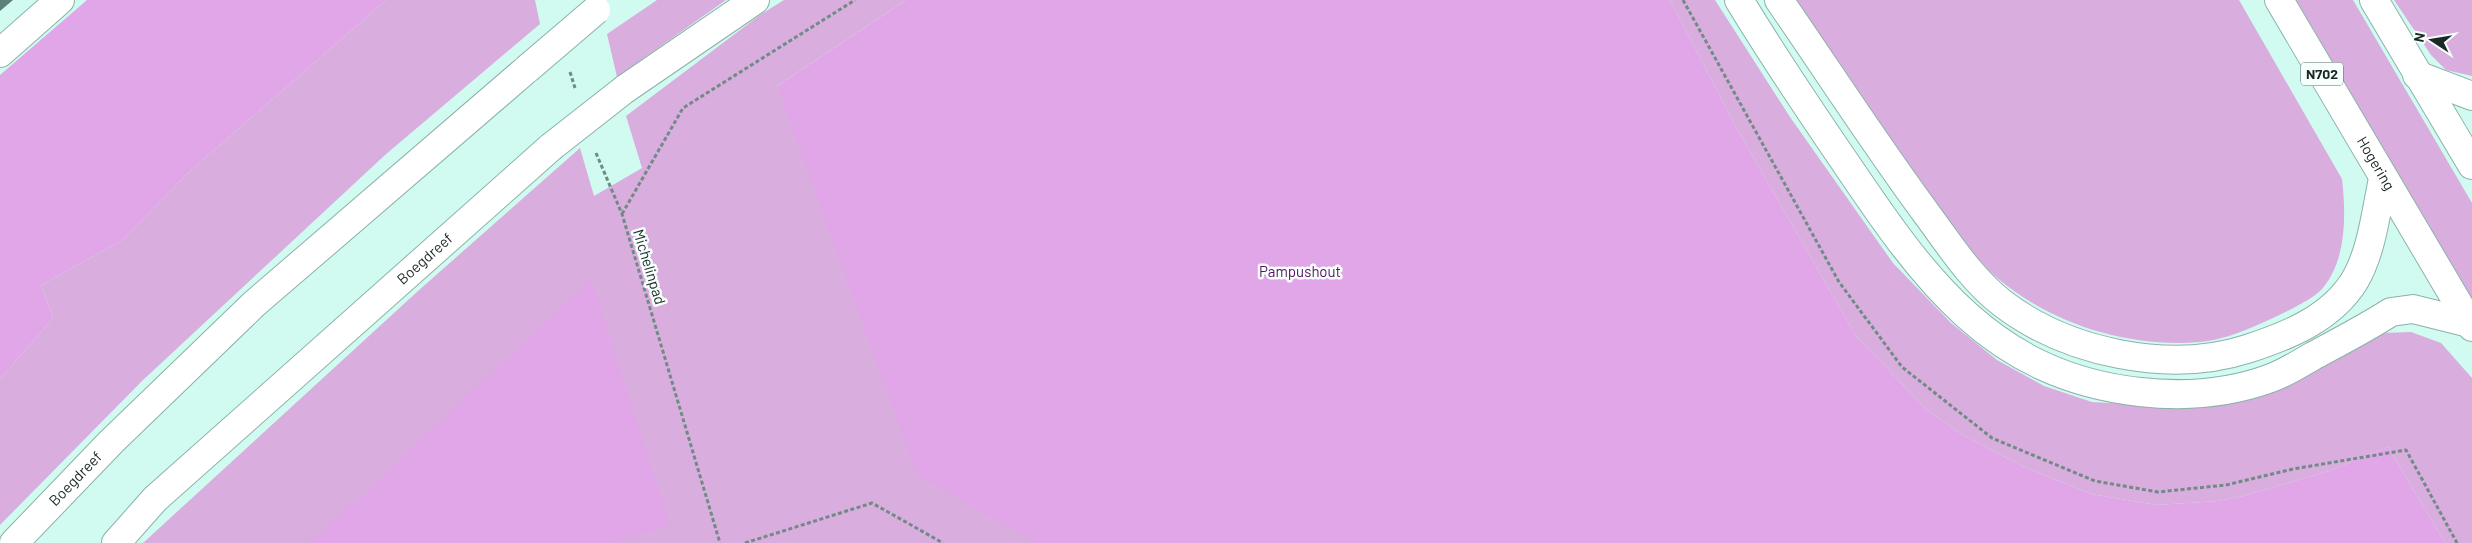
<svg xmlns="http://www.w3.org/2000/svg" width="2472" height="543" font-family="Barlow,sans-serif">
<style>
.green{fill:#daaddf}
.forest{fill:#e0a6e7}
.building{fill:#5b817a}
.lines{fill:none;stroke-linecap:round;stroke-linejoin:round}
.street-casing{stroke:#8bb2aa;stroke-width:30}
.secondary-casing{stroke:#8bb2aa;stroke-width:30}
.highway-casing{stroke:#8bb2aa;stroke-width:30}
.path{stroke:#708b85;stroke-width:3;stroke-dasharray:4 2.5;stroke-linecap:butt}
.street{stroke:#fff;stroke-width:28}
.secondary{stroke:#fff;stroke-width:28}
.highway{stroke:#fff;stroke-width:28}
.secondary-bridge-casing{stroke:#8bb2aa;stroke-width:30;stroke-linecap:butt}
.secondary-bridge{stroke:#fff;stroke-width:28}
.labels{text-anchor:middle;stroke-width:5;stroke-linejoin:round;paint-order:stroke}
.shield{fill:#f7fffd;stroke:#5c6966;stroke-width:1}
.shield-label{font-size:14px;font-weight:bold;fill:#1a2926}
.street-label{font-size:15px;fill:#1a2926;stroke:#f7fffd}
.park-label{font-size:15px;fill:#591362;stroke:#f7fffd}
</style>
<rect width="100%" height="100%" fill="#d1faf1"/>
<path class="green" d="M386,0H535L540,24L385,155L142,381L0,525V379L53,318L41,285L121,241L189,172Z
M657,0H726L617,77L607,34Z
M784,0H906L777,86L778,88L1859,411L2003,493L2413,543H143L418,291L580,148L594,196L642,168L626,116L760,15Z
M1670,0H1715L1790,117L1893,263L1951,323L1997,360L2044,386L2092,402L2161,406L2383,333L2411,332L2441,343L2472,378V543H2445L2388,447L2329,471L2243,496L2218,501L2156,505L2091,494L2022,466L1961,434L1927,410L1856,336L1737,129Z
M1796,0H2239L2342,179C2346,214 2347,260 2322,289C2313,299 2286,312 2273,318C2251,328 2225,340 2200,342C2128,348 2051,324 1996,277C1970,254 1940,210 1920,181C1877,122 1836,61 1796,0Z
M2296,0H2353L2472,203V299Z
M2394,0H2472V76L2446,70L2431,55Z"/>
<path class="forest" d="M87,0H386L189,172L121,241L41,285L53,318L0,379V75Z
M906,0H1670L1737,129L1856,336L1927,410L1961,434L2022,466L2091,494L2156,505L2218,501L2243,496L2329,471L2388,447L2445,543H1036L917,475L777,86Z
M591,279L670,525L612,543H311Z"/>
<path class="building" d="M0,0H13L0,11Z"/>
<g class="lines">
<g class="street-casing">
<path id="street" d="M0,53L60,0"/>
</g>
<g class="secondary-casing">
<g id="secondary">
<path d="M625,89L755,0"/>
<path id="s1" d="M14,543L111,442L254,304L527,69"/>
<path id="s2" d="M116,543L155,499L551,147"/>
</g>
</g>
<g class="highway-casing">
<g id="highway">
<path d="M1739,0C1773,56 1810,111 1847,165C1924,279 1992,376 2140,392C2185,397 2228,394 2271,378C2285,373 2299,364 2313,356C2339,342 2366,328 2391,312L2413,309L2469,323"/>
<path d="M1779,0C1828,71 1875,144 1926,213C1949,244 1971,279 2002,303C2067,353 2169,374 2247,349C2288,336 2332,318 2355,280C2372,251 2376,211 2383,179"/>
<path id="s3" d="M2279,0L2472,327"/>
<path d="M2374,0L2472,165"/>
<path d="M2417,75L2472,96"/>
</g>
</g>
<path class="path" d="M1683,0L1839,282L1902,367L1992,438L2095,481L2158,492L2226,485L2293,469L2406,450L2457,543
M570,72L575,88
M596,153L622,214L720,543
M622,214L683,108L855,0
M745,543L872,503L943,543"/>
<use href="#street" class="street"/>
<use href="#secondary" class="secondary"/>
<use href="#highway" class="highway"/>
<g class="secondary-bridge-casing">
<path id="secondary-bridge" d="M527,69L596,10
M551,147L625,89"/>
</g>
<use href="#secondary-bridge" class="secondary-bridge"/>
</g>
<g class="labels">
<rect class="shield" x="2301" y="62.5" width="42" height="23" rx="4"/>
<g class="shield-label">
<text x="2322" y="79">N702</text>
</g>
<g class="street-label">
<text dy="5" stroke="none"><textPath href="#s3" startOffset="190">Hogering</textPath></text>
<text dy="5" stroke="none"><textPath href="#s2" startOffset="420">Boegdreef</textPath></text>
<text transform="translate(649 267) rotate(73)" y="5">Michelinpad</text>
<text dy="5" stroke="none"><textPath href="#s1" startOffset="89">Boegdreef</textPath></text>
</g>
<g class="park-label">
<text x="1300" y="277">Pampushout</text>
</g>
</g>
<g transform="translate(2432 40) rotate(282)" stroke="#f7fffd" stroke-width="4" paint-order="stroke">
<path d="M0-4L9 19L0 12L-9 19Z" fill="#1a2926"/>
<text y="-8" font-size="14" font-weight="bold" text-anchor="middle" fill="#1a2926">N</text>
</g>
</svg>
